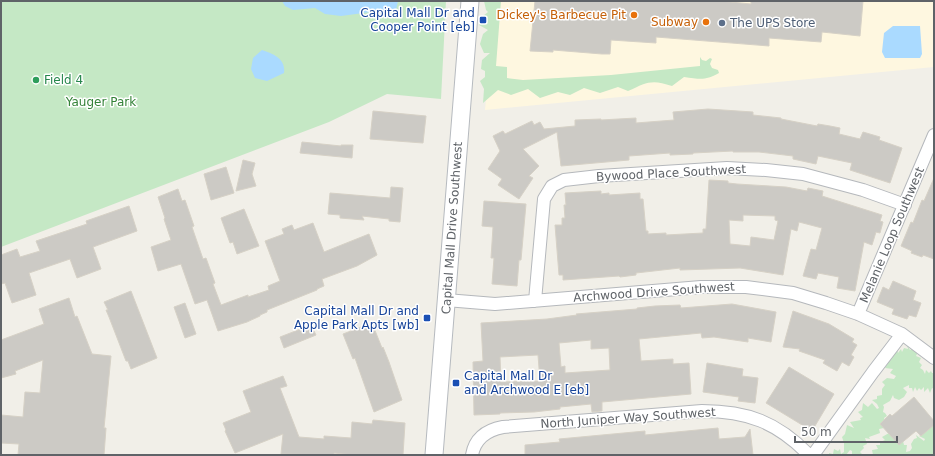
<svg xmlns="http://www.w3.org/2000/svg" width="935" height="456" font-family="'DejaVu Sans',sans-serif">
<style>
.commercial{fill:#fef7e0}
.green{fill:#c5e8c5}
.water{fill:#aadaff}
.building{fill:#cccac5;stroke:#d6d1c6;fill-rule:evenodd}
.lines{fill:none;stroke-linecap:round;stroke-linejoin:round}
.street-casing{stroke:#b5b8bc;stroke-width:14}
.secondary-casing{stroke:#b6babf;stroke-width:19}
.street{stroke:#fff;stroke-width:12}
.secondary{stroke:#fff;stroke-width:17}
.food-dot{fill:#e8710a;stroke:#fff;stroke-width:1.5}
.transit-dot{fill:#1a4fb4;stroke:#fff;stroke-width:1.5}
.service-dot{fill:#5c6f8a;stroke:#fff;stroke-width:1.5}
.leisure-dot{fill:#2e9e5b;stroke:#fff;stroke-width:1.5}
.labels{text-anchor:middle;stroke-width:3;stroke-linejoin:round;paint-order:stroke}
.transit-label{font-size:12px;fill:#164399;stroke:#fff;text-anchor:end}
.food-label{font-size:12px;fill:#c56008;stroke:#fff;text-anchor:end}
.service-label{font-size:12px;fill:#4e5e75;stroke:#fff;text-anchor:start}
.leisure-label{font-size:12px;fill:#27864d;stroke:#fff;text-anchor:start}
.park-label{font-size:12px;fill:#348238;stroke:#fff}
.street-label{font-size:12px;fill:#5f6368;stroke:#fff}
</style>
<rect width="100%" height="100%" fill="#f1efe8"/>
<path class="commercial" d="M495,1H934V67L485,110Z"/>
<path class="green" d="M1,1H446L441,99L387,94L329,122L1,247Z
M484,1H501L496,66L507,67V78L523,80L611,75L700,66V57L702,60L706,61L710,58L712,59L710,64L712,68L718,70L719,73C705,81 700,79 684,77L672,86C652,79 647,82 628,91L618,87L600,93L584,88L570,95L558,92L540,98L528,89L511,95L498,90L483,103L484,89L480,81L485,77V71L481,69L482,60L490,53H484L480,44L483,34L488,30L479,25L483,16L488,12L486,10Z
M907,345L910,350L916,347L918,352L916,356L921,358L919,362L922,365L920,368L923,370L925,374L926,370L929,373L931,371L932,373H934V389L932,388L930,393L928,388L924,392V387L921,390L919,388L917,391L915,387L913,392L912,388H909V385L903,388L907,392L904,397L899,400L894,398L893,395L890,401L883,405L884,407L883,412L885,413L887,416L884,418L886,422L884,428L879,429L880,433L869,437L870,439L865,438L867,444L863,446L864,448L860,452L863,455H852V451L850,450L846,455H829V453L833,454L834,449L838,451L840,449L841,454L844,452V443L842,437L845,434L847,425L854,428L850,422L861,420L860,418L863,417L858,412L862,410L863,403L868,407L872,403L877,409L879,408L877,404L872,400L877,399V396L882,395V389L885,385L882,382L887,378L894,379L896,376L890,373L893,369L885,368L888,363H883L897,348L898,353L901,349L902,352L904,348L908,349Z
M933,424L934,427V455H873L872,450L878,449L876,445H880V442L885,440L882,437L889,433L903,441L904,445H907L906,452L910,451L912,448L911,444L914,439L917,438L916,435L924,441L925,439L919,436Z"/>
<path class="water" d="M282,1H398L396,10L385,14L371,12L341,16L325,14L315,8L293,10L285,6Z
M893,26H920L922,54L920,58H885L882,52L884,33Z
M262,50C274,54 286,59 284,73L267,81L255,78L251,69L253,58Z"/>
<path class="building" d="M535,1H720L751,4V1H863L860,36L822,32L821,42L769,38V46L656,37V43L611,40L610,54H602L553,50V52L530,51Z
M708,109L753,112V115L781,118V119L817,126L818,124L830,126L840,128L839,134L860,139L863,132L880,137L879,140L902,148L890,183L850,170L852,163L818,156L816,164L793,159V156L759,152H733V151L693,153V154L670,155V153L629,156V160L561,166L557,132L523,149L539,166L529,176L533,178L519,199L498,185L502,179L488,169L500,151L493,136L503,131L505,134L532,121L534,125L540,122L544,129L575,126V120L601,119V120L636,118V123L674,120L673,112Z
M373,111L426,116L423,143L370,139Z
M302,142L341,146V145H353L352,158L300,153Z
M243,160L255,163L252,174L256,186L236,191Z
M226,167L234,193L211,200L204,174Z
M934,178V259L923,255L922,257L911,253L912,251L901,246L911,222L913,223L922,200L924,201Z
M709,180L728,181V183L737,184L786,187L807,191L808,188L823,191L822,196L882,215L880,221L883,222L880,233L876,232L872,245L864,242L855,291L837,288L839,277L818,273L816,279L803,276L811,249L816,250L822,228L799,222L797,231L791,229L783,275L740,268L680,270V268L636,273V275L620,277L619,276L563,280V275H559L555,225H562V218H565L564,205H566L565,193L601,191V194L609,193V195L640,193V199H643L646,231H648V234L666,233V235L703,233V229H706ZM743,215L775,216V220L778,221L774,240L751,237L750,246L730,244L729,220L743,221Z
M391,187L403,188L400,222L389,221V219L362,216L364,220L340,218V215L328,214L330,193L390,198Z
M178,189L182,201L185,200L194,226L192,227L203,259L206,258L215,283L213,284L221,305L248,295V297L269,290L268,286L280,281L265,241L284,234L282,229L292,225L294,230L313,223L324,252L369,234L377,255L357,266L322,279L324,286L317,289V290L267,310V312L260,315V316L247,322L218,331L207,300L195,304L181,264L158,271L151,247L171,240L164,219L165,218L158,197Z
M484,201L526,204L521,260H519L517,286L492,284L494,258H491L493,227L482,226Z
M129,206L137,231L93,247L101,269L77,278L70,259L29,273L36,295L12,303L5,283L1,284V255L17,249L20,257L40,251L36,241L87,224L86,221Z
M244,209L259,246L237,254L233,242L230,243L221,218Z
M893,281L916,291L913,300L921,303L916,317L909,315L907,319L892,314L894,309L877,302L883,287L889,290Z
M131,291L157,358L131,369L128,361H126L109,317L106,310H108L104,302Z
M69,298L75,317L77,316L92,354L111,356L104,428H106L104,455H18L19,444L1,443V415L23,417L25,392L40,393L43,360L15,371L16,374L1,378V340L44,324L39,309Z
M185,303L196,334L185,338L174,307Z
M732,304L776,312L771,342L748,338V342L714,337L702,338L701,333L639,339L641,361L673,359V364L689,363L691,394L602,402V411L592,412L591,404L560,407V409L534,412L500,413V414L474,415L473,362L483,361L481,323L547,319L577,315L576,314L637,309V308L655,306L680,305L681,308ZM591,340V349L609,348L610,370L565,373V366L561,367L559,343ZM538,355L540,381L501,382L500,357Z
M793,311L829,324L854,339L852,342L857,345L851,355L854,357L849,366L842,362L837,371L823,363L825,360L799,351L800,349L783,347Z
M372,323L382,348L383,347L389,362L402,400L374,412L355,358L353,359L343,334Z
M311,325L316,335L284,348L280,337Z
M707,363L743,369L742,376L758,378L755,403L738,401L739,397L703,392Z
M789,367L834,394L812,431L766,403Z
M283,376L287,386L280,388L299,437L324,439V436L351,438L352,422L372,424L373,420L405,423L403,455H352L334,453V455L281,454L283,434L235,453L225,431L226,430L223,423L251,412L243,391Z
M914,397L934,421V425L921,436L916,431L899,445L880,424L890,414L892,416Z
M718,428L719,439L745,437L750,429L753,455H525V445L560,442L559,439L645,431V435Z"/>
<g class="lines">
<g class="street-casing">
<path id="street" d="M446,300L495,304L701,287H746L793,293L826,303L858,314L902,334L934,358
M535,301L544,199L552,186L564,180L599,176L727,168L766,170L803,174L863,190L905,205
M858,314L934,135
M472,455C475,438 487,430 503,427L702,411C747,411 777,422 809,455
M813,455L873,372L902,334"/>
</g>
<g class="secondary-casing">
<path id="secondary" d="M434,455L470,1"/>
</g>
<use href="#street" class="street"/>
<use href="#secondary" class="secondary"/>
</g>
<g class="food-dot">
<circle cx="634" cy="15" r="4"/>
<circle cx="706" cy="22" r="4"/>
</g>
<g class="transit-dot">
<rect x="479" y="16" width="8" height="8" rx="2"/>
<rect x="423" y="314" width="8" height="8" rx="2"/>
<rect x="452" y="379" width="8" height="8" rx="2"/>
</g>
<circle class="service-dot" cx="722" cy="23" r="4"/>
<circle class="leisure-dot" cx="36" cy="80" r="4"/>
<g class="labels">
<g class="transit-label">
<text x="475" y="17">Capital Mall Dr and<tspan x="475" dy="14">Cooper Point [eb]</tspan></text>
<text x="419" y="315">Capital Mall Dr and<tspan x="419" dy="14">Apple Park Apts [wb]</tspan></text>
<text x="464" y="380" text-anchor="start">Capital Mall Dr<tspan x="464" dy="14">and Archwood E [eb]</tspan></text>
</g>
<g class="food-label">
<text x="626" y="19">Dickey's Barbecue Pit</text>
<text x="698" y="26">Subway</text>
</g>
<g class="service-label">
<text x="730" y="27">The UPS Store</text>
</g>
<g class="leisure-label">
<text x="44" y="84">Field 4</text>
</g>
<g class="park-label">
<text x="101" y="106">Yauger Park</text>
</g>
<g class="street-label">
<text transform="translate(671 173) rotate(-3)" y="4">Bywood Place Southwest</text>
<text transform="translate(452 228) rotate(-86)" y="4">Capital Mall Drive Southwest</text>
<text transform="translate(892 235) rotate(-67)" y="4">Melanie Loop Southwest</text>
<text transform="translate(654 292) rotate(-4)" y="4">Archwood Drive Southwest</text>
<text transform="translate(628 418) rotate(-4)" y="4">North Juniper Way Southwest</text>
</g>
</g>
<rect width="935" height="456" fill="none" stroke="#5f6368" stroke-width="4"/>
<path d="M795 436v6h102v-6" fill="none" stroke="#5f6368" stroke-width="2"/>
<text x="801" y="436" font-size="12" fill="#5f6368" stroke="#ffffff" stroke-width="3" paint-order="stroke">50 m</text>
</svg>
